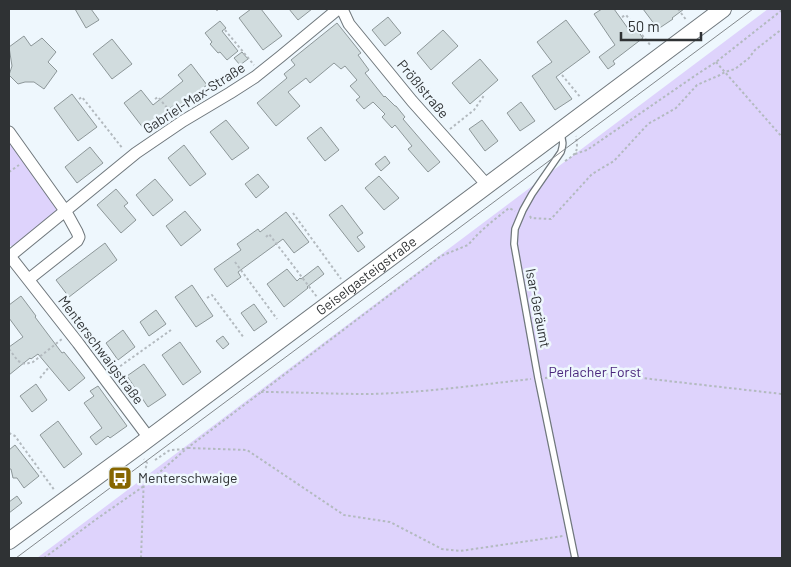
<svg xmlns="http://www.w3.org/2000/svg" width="791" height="567" font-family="Barlow,sans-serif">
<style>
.green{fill:#ded3fc}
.building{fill:#d1dcde;stroke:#8d9799}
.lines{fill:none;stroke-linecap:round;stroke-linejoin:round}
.service-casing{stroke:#70787d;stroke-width:8}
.minor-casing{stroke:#70787d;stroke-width:13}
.secondary-casing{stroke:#70787d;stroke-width:18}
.path{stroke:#b3babf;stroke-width:2;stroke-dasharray:2.5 2.5;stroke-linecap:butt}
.service{stroke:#fff;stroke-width:5.5}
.minor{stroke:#fff;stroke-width:11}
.secondary{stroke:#fff;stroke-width:16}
.tram{stroke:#83888c;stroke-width:1}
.labels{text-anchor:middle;stroke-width:5;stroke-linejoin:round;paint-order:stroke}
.street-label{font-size:14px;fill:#2f3234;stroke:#eef7fd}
.park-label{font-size:14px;fill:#49267c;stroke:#eef7fd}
.poi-label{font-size:14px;fill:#2f3234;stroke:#eef7fd;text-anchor:start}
</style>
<rect width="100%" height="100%" fill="#eef7fd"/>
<path class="green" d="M768,9H782V558H37Z
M9,142L59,211L13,247L9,245Z"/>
<path class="building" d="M75,9H91L99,20L86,28Z
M251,9H261L282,36L263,50L239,18Z
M289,9H312L298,20Z
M602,9H614L632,34L637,30L643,38L613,61L615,64L608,69L599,57L615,45L594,14Z
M643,9H684L672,18L673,19L658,29Z
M388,17L401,33L385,46L372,30Z
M566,20L590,52L556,77L572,99L555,110L532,76L552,62L537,42Z
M220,21L226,28L222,31L238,51L227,60L220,52L218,53L210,44L212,42L205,33Z
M337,23L361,53L358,55L369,70L365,73L384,97L385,96L395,106H396L405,117L403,119L440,162L428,172L408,149L412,146L395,125L392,128L382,117L385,114L373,102L364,109L356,100L360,97L350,86L357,80L345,66L341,69L334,63L310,83L306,78L288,92L300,106L276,126L257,103L287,78L284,74L295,65L291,60Z
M443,30L458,46L431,70L417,53Z
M24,36L31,46L42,38L56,52L48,62L57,71L44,89L34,82H25L18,84L9,75L12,66L9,47Z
M112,39L132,64L112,79L93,54Z
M242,52L248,59L240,65L234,58Z
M480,59L498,80L470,104L452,83Z
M191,64L207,85L176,109L173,106L144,129L124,103L141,90L153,105L183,81L178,75Z
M72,94L97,127L78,141L54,108Z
M521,102L535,121L520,131L507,113Z
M226,120L249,148L232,160L210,132Z
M482,120L498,141L485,151L469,129Z
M321,127L339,150L325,161L307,138Z
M184,145L206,174L190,186L168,158Z
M90,147L103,163L77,183L65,167Z
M385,156L390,163L381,171L375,164Z
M258,174L269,187L256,198L245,184Z
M379,176L399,198L384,210L365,188Z
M155,179L173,200L153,216L136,195Z
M116,189L128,203L124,206L136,220L121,233L97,205Z
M342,205L363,233L357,237L365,247L358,252L329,215Z
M185,211L201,230L181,246L166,226Z
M286,212L309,242L294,253L283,239L238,272L241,277L227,287L214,269L241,250L237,244L258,229L260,232Z
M105,243L117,260L69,297L56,280Z
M318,266L324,274L307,287L308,288L284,307L267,284L287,269L297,281L300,278L301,279Z
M192,285L213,316L196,327L175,297Z
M21,296L36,316L35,317L62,353L64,352L85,378L69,391L38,354L31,359L30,358L9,375V347L23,337L9,318V305Z
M254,304L267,322L254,331L241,313Z
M156,310L166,324L149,336L140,322Z
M123,330L135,347L118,360L106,343Z
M223,336L229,344L223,349L216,341Z
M180,342L201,372L183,385L162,355Z
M144,364L166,395L148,407L127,376Z
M36,384L47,400L32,412L20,396Z
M98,386L127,426L110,438L108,436L96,445L90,437L102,428L84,403L94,396L90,391Z
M58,421L82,454L64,468L40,435Z
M15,445L39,476L24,488L17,478H13L11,469H9V450Z
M17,496L22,503L9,513V502Z"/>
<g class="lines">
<g class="service-casing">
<path id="service" d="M560,134C564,140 563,145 561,152L532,194L523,210L515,229L514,244L538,378L575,558"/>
</g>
<g class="minor-casing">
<path id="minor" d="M342,9L349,24L412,101L487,185
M9,132L66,212L77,232L79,237L77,241L29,279
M9,255L78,343L149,438
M10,256L136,153L183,121L230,93L255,77L280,57L338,9"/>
</g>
<g class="secondary-casing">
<g id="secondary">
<path id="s1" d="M9,541L136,448L723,9"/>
</g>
</g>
<path class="path" d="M217,9V11
M678,9L687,21
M622,17L626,15L651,46
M225,30L254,65
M716,62L782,137
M562,75L581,98
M79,99L82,97L123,149
M155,99L158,97L173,115
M450,129L474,110L485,94
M575,154L587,150L696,75L716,62L782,10
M565,161C578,153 578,151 576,136
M9,172L19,165
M293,213L341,279
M530,216L531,218L551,219L592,174L614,161L648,124L676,108L697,85L720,75L725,72L735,69L749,58L755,50L782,29
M266,237L269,234L317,297
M235,262L277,319
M207,298L212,295L244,338
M9,349L18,361L25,364L33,362L62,339
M112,372L171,330
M40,378L49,367
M545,378L607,374L782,394
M261,392C297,392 332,394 368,394C422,393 477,385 531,379
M9,433L15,436L55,491
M188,448L247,450L344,515L390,522L442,549L460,551L563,536
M155,460L170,450L186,449
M44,558L98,518L144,486L186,449L441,256L468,245L478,234L489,224L509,208L515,211
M141,558L144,475L147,463L144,459"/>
<use href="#service" class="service"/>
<use href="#minor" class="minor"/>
<use href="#secondary" class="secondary"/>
<path class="tram" d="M16,558L753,9"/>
</g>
<defs>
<g id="bus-square" transform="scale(1.25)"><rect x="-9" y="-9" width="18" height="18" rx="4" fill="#866600" stroke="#eef7fd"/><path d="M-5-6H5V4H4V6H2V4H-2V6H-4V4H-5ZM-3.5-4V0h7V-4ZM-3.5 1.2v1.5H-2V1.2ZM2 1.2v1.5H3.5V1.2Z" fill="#fff"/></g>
</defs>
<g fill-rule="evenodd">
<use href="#bus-square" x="120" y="478"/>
</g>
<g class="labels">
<g class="street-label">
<text transform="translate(423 89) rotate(50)" y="5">Prößlstraße</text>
<text transform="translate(194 98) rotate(-33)" y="5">Gabriel-Max-Straße</text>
<text dy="5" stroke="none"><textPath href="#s1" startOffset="445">Geiselgasteigstraße</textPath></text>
<text transform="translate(538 308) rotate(79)" y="5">Isar-Geräumt</text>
<text transform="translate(101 350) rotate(53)" y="5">Menterschwaigstraße</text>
</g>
<g class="park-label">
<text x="595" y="377">Perlacher Forst</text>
</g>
<g class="poi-label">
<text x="138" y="483">Menterschwaige</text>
</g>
</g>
<rect width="791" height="567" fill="none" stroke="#2f3234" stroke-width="20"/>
<path d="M621 32v8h80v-8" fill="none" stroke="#2f3234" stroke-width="2.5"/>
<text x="628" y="32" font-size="15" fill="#2f3234" stroke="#eef7fd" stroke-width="4" paint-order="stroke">50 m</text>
</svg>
